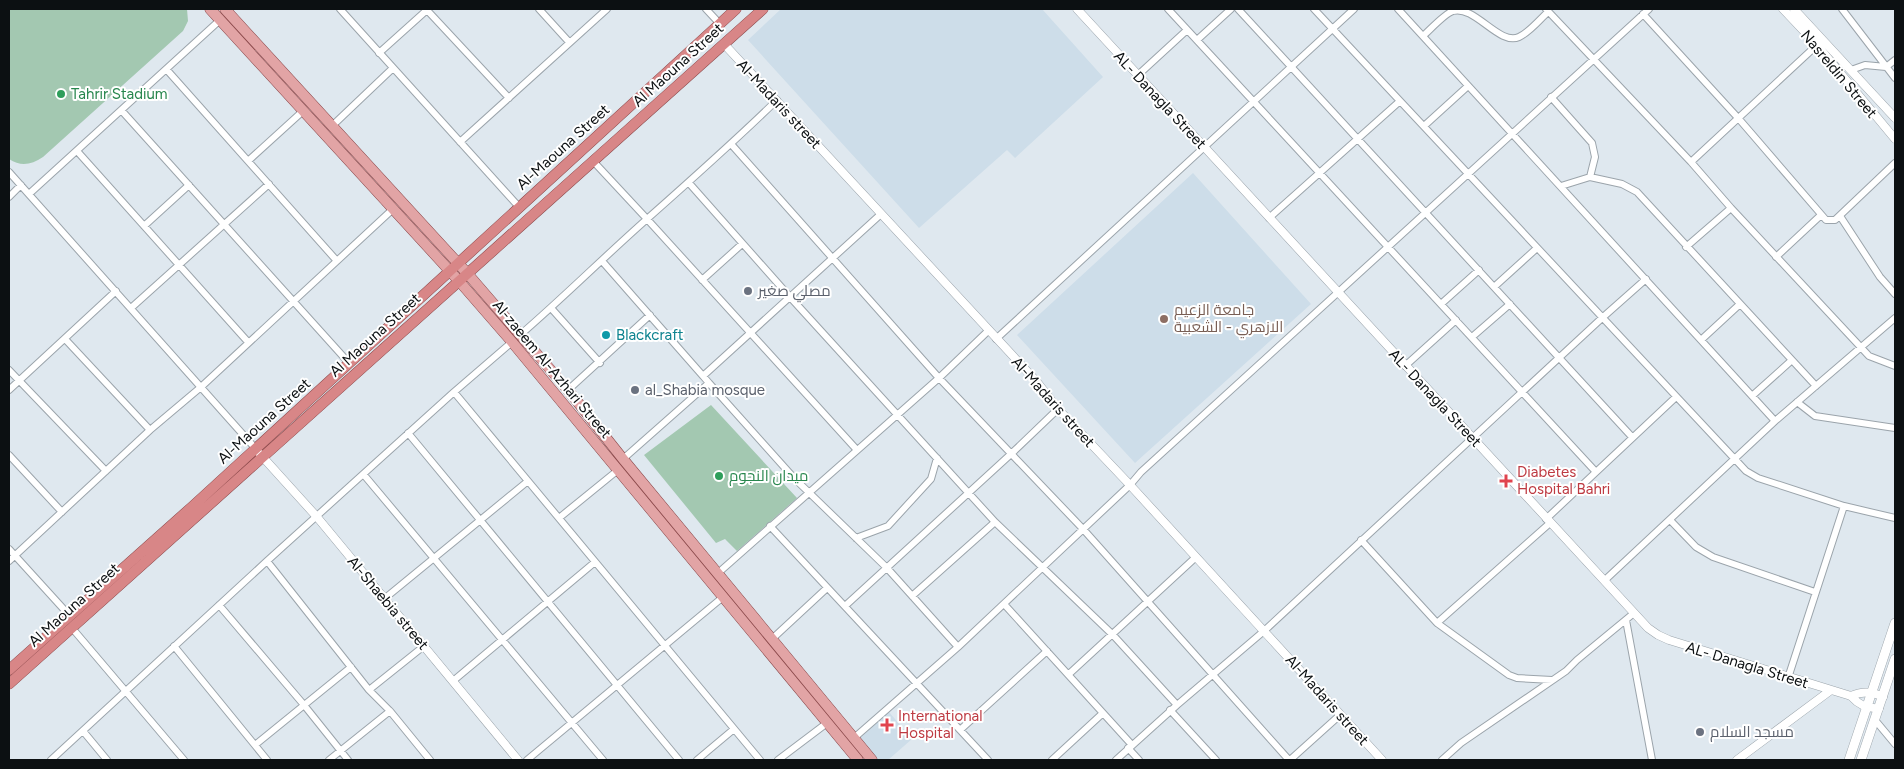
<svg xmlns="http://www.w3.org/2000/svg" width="1904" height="769" font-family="Figtree,Cairo,sans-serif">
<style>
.built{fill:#cddde9}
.green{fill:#a3c8b1}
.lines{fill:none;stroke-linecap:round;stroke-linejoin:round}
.minor-casing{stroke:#9ba4ab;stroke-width:8}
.tertiary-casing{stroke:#9ba4ab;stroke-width:9}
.secondary-casing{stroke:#9ba4ab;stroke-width:10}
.primary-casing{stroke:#8b494b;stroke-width:11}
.trunk-casing{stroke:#8b494b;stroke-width:11}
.minor{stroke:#fff;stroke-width:6}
.tertiary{stroke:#fff;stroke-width:8}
.secondary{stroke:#fff;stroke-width:9}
.primary{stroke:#e2a4a5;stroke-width:10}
.trunk{stroke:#d88687;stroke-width:10}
.leisure-dot{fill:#2e9e5b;stroke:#fff;stroke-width:2}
.worship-dot{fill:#6b7280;stroke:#fff;stroke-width:2}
.education-dot{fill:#8d6e63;stroke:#fff;stroke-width:2}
.culture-dot{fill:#0f9aa8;stroke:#fff;stroke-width:2}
.health-dot{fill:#e0444e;stroke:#fff;stroke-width:2}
.labels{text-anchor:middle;stroke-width:4;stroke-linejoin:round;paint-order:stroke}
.street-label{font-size:15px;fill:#0c1012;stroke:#fff}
.leisure-label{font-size:15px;fill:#27864d;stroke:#fff;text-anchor:start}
.worship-label{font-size:15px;fill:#5b616d;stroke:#fff;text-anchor:start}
.education-label{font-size:15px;fill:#785e54;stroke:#fff;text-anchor:start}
.culture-label{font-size:15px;fill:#0d838f;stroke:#fff;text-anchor:start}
.health-label{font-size:15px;fill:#be3a42;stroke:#fff;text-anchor:start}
</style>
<rect width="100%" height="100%" fill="#dfe8ef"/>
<path class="built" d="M781,9H1042L1103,77L1015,158L1007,150L919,228L748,40Z
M1193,173L1311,304L1135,463L1017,335Z
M889,712L912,739L888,760H875L858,740Z"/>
<path class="green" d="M9,9H187L188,21L183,31L43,157C31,165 21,167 9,159Z
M711,405L797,498L737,551L725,539L716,543L644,455Z"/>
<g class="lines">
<g class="minor-casing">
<path id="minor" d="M340,9L519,207
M426,9L509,98
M539,9L569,42
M706,9L720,24
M1168,9L1596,472
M1238,9L1632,437
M1314,9L1746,471L1758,478L1844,506L1895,518
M1398,9L1775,421
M1546,9L1691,162L1731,208L1869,356L1895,366
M1842,9L1895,78
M1643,14L1739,119L1826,220H1835L1895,163
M1423,36C1430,30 1444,14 1453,11C1475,5 1499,46 1519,37C1530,32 1540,19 1548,12
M1197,40L1231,9
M379,53L428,9
M167,70L337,261
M1851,70L1865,65L1886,67L1895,60
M1138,75L1187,30
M1551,97L1592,143L1595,157L1590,177L1622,184L1637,192L1816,386
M122,111L349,363
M332,126L393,68
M1424,126L1468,86
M460,142L607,9
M731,144L939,378L1083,529L1289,760
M77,151L248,342
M248,161L303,111
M593,161L647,219L857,450
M1691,162L1817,45
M9,172L255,448
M689,183L790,297L995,522L1113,635L1177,705
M1561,186L1590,177
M29,194L220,20
M9,197L21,185
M1840,216L1880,277L1895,294
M1269,218L1400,101
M144,226L189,185
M1686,247L1731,208
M1776,257L1821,215
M602,261L703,376
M702,280L742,244
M1494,287L1537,248
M1441,304L1479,270
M131,308L269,184
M551,308L600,363
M520,335C564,297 604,257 647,219C691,180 735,141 777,100
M1472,337L1510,304
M65,339L150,430
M996,339L1354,9
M1701,340L1740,304
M1405,366L1456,320
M9,370L106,471
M709,383L794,478L887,568L958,647
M9,390L116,291
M568,390L650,315
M454,392L760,760
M1752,396L1792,360
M1797,402L1815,416L1895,428
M408,433L679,760
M9,455L62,512
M623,459L709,383L703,376L881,214
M364,475L603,760
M559,518L618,470
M1546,519L1676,397
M1670,520L1696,547L1713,557L1815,592
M1550,523L1437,623L1509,675L1517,678L1552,680
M770,526L988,760
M856,538L888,526L931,479L937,458
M1361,540L1437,623
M9,549L69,615
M9,561L150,430L201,387L393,209
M267,561L369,690L390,711L430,760
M717,574L939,378L988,331
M1605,580L1775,421L1895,318
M912,596L995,522
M384,599L528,481
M1004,604L1132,745
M219,605L304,705L348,760
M845,606L1011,454L1058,409
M1626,620L1652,760
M72,628L184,760
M772,639L827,588
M174,646L267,760
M1069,674L1196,557
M1788,678L1844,506
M453,681L595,562
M369,690L424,646
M1170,710L1216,760
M1875,720L1895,744
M960,730L1047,651
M83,731L107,760
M854,738L958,647L1130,485L1141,472L1649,9
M255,745L351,667
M1128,748L1139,760
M51,760L267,561L454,392L512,342
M329,760L390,711
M527,760L723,597
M697,760L734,729
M778,760L827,723
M1052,760L1103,713
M1116,760L1177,705L1264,631L1602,318L1646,279
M1290,760L1340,715
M1442,760L1461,743L1566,671L1577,660L1634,613"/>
</g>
<g class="tertiary-casing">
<path id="tertiary" d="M1077,9L1648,628L1658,635L1669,640L1851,696C1859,705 1867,709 1879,708
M1783,9L1817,45L1895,139
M1794,9L1895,118
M724,44L1037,382L1058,409L1130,485L1382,760
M260,454L317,517L518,760
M1851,696C1862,691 1872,691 1883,697
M1737,760L1831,690"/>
</g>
<g class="secondary-casing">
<path id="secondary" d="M1849,760L1895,623
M1861,760L1895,659"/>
</g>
<g class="primary-casing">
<path id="primary" d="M210,9L459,281L512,342L858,760
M225,9L467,273L568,390L623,459L872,760"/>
</g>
<g class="trunk-casing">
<path id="trunk" d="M9,670L193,506L736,9
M9,684L763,9"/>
</g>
<use href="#minor" class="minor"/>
<use href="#tertiary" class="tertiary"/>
<use href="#secondary" class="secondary"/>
<use href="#primary" class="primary"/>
<use href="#trunk" class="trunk"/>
</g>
<g class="leisure-dot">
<circle cx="61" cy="94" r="5"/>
<circle cx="719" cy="476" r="5"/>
</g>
<g class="worship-dot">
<circle cx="748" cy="291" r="5"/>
<circle cx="635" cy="390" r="5"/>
<circle cx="1700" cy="732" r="5"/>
</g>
<circle class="education-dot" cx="1164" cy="319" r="5"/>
<circle class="culture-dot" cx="606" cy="335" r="5"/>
<g class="health-dot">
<path d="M1503.5 473.5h5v5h5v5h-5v5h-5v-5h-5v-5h5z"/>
<path d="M884.5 717.5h5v5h5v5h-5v5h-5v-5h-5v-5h5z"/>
</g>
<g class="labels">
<g class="street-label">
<text transform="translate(678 65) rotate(-42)" y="5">Al Maouna Street</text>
<text transform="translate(1839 74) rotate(50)" y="5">Nasreldin Street</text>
<text transform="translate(1160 100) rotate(47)" y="5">AL- Danagla Street</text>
<text transform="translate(779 104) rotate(47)" y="5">Al-Madaris street</text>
<text transform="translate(563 147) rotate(-42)" y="5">Al-Maouna Street</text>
<text transform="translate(375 335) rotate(-42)" y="5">Al Maouna Street</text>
<text transform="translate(552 369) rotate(50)" y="5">Al-zaeem Al-Azhari Street</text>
<text transform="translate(1435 398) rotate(47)" y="5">AL- Danagla Street</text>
<text transform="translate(1053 402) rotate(48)" y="5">Al-Madaris street</text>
<text transform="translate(264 421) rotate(-42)" y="5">Al-Maouna Street</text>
<text transform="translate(388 603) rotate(50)" y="5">Al-Shaebia street</text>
<text transform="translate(74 605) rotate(-42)" y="5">Al Maouna Street</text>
<text transform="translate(1747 665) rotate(17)" y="5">AL- Danagla Street</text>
<text transform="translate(1327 700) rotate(48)" y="5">Al-Madaris street</text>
</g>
<g class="leisure-label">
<text x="71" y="99">Tahrir Stadium</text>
<text x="729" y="481">ميدان النجوم</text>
</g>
<g class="worship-label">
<text x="758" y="296">مصلي صغير</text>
<text x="645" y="395">al_Shabia mosque</text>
<text x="1710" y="737">مسجد السلام</text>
</g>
<g class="education-label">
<text x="1174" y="315">جامعة الزعيم<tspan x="1174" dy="17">الازهري - الشعبية</tspan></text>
</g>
<g class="culture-label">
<text x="616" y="340">Blackcraft</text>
</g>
<g class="health-label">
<text x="1517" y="477">Diabetes<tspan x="1517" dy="17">Hospital Bahri</tspan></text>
<text x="898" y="721">International<tspan x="898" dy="17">Hospital</tspan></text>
</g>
</g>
<rect width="1904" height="769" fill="none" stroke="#0c1012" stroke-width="20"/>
</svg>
